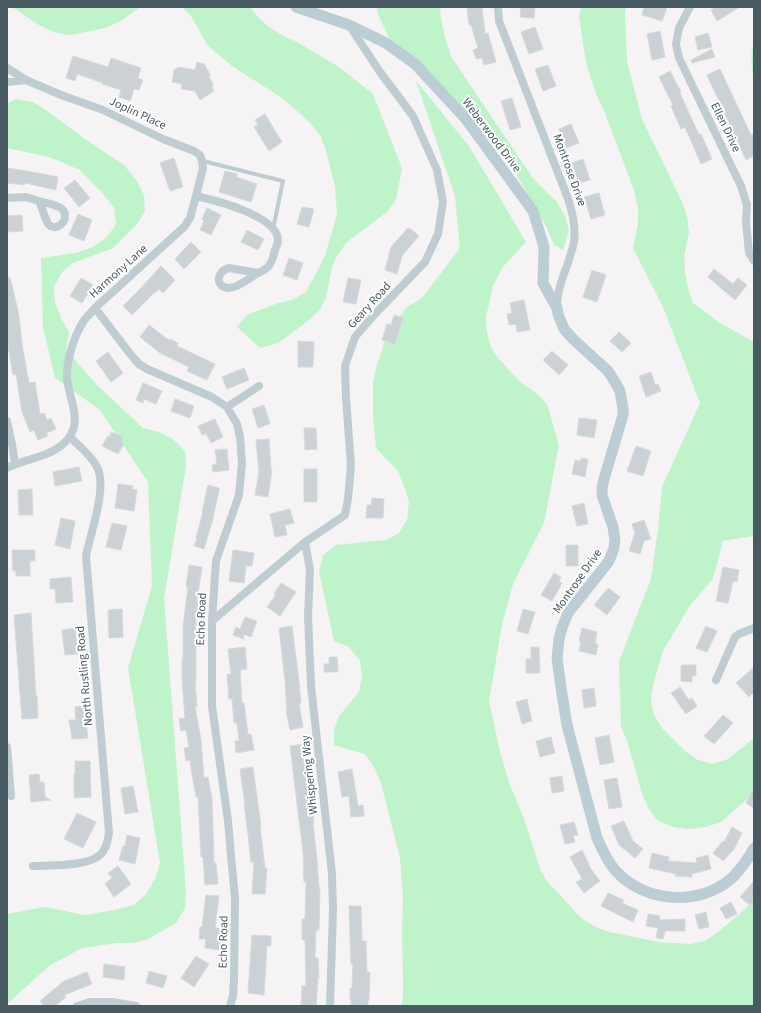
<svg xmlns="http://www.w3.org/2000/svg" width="761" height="1013" font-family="'Source Sans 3',sans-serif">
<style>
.green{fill:#bff4cb}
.building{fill:#ccd1d5;stroke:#d6dade}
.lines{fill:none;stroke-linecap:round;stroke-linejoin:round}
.lane{stroke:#bfcdd3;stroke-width:4}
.street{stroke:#bfcdd3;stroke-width:8}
.secondary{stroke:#bdcdd5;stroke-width:11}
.labels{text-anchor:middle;stroke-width:4;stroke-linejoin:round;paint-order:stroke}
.street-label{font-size:12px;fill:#485a62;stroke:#fff}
</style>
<rect width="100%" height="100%" fill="#f5f3f3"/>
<path class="green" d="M12,7H140L121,21L105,28L70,35L53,32L39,25Z
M182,7H250L258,17L270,28L284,36L297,42L339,67L373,94L402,168L396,200L387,212L347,242L338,254L332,267L326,298L319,311L308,321L278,343L260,348L237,327L247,315L278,303L292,300L306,292L325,256L337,214L335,187L326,151L320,135L310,123L285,100L232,66L208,46L191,16Z
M377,7H440C441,24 446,42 452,58L533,178L557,202L565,216L569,231L563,250L554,245L546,226L505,155L410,55L389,38L377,12Z
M581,7H626L625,15L627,61L642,119L682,202L687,216L689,232L684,257L685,272L688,288L693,303L720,323L754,342V536L723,541L713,579L691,604L663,651L653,685L651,700L654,715L662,728L685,751L698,760L713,764L728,759L754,738V792L746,800L721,822L706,827L689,829L673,827L658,821L648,808L642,793L627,741L621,726L619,661L651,579L658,529L662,487L700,403L663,307L633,248L638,223V208L634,190L603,108L596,94L586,63L579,17Z
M754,42V80C751,66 750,55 754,42Z
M416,81L469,146L526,242L502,268L493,286L486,317L487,332L491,348L499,359L520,382L535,392L547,404L559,445L544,523L513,584L502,625L489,701L500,752L510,785L525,821L540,869L547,881L581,918L594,926L609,932L659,942L690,944L705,941L718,932L743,911L754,900V1006H401L403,998V979L402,932L403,897L400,858L381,783L375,769L365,754L334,745V730L339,716L359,692L362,677L360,661L349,647L334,641L319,571L323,555L336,545L386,540L399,533L407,520L409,502L404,486L398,471L376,448L373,417V383L376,368L387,334L396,321L407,307L422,298L460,248L455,196Z
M15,99L33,102L46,110L85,139L124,165L137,181L144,195L145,211L137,224L113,248L73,263L62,272L54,287L55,302L61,318L69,332L66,350L97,385L143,428L159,432L173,439L185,451L186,466L164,598L186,892L185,908L176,923L148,939L133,943H117L82,948L49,966L7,1004V914L45,907L85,915L119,909L134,905L146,894L155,879L160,863L128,668L152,586L148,482L100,410L55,378L43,327L41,258L76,253L93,247L107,237L116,224L114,208L104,195L80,170L49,157L7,148V104Z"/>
<path class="building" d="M467,7H482L485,34L488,33L496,62L484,65L482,58L476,59L473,50L478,48L471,25H469Z
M521,7H535L534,18L520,17Z
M644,7H667L662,21L642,15Z
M716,7H740L717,21L711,10Z
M535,27L543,49L529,54L521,32Z
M660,31L665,57L652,60L647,34Z
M708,33L712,47L698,50L695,37Z
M712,49L715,57L692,63L691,60Z
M73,56L108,67L111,58L141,68L138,78L143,80L139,90L134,89L130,101L119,97L121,90L102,84L103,83L77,74L75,81L66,78Z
M197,62L204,64L210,74L209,77L213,84L212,88L214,91L200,100L195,91L181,89L182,84L172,82L174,70L179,67L195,70Z
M548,65L556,86L543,91L535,69Z
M720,69L751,135L754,133V156L746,160L707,75Z
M670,71L681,92L680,93L699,135L701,134L712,159L701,164L685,127L681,129L671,106L673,105L659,77Z
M512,98L521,127L510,130L501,101Z
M265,114L282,142L269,151L254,127L258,124L255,120Z
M571,124L579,143L566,148L559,129Z
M174,158L183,187L170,191L160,163Z
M583,159L590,180L579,183L572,163Z
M7,168L27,171L58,177L56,190L25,183L24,185L7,183Z
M225,171L237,174L236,177L257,184L251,202L219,192Z
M75,180L90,198L79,207L64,188Z
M599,193L605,215L591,219L584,197Z
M302,207L314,209L309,227L297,224Z
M207,208L221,215L211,235L200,230L204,221L202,219Z
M78,214L92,220L84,241L69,235Z
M22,215L23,231L7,232V216Z
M408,228L411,229L419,236L402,256L397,274L385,270L391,247Z
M247,230L264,239L258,250L241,242Z
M191,242L201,252L184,269L175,259Z
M289,258L303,263L297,280L283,275Z
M161,266L175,280L163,293L159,289L155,293V292L132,315L123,306L140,289Z
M714,269L733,284L738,278L747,285L735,300L708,277Z
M592,270L606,275L597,302L583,297Z
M10,277L19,315L22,344L29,383L35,382L40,414L44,413L47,420L51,418L56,429L46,433L48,436L38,440L34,430L30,432L22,412L16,374L13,375L9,352L7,334V278Z
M81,278L93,285L82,303L70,296Z
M348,278L361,280L356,304L343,302Z
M524,300L530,330L517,332L516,324L509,325L507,314L512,313L510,303Z
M394,315L403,318L395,344L382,340L387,324L391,325Z
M149,325L170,341V339L178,343L177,346L215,364L207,380L187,371L189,367L160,353L140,337Z
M619,332L631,343L622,352L610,341Z
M298,341L314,342L313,367H298Z
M552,351L568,365L559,375L543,360Z
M108,352L123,373L111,382L96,361Z
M244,368L249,380L227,389L222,377Z
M651,372L655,385L658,384L661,391L646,397L639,376Z
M143,383L162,391L156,404L144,399L143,403L136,400Z
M175,399L194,406L190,418L171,411Z
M264,405L270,424L258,428L252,409Z
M579,418L597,420L594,438L577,435Z
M215,419L223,437L211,443L206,433L202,435L198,426Z
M304,428H316L317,449L305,450Z
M111,432L123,437L121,442L124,444L118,454L102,446L108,436L110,437Z
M269,439L271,470H272L268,497L255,495L259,472L256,440Z
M636,446L651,451L643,476L627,471Z
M227,449L229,470L213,472L212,465L217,464L215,450Z
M581,458L588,459L585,477L572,474L575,460L581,461Z
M79,467L82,481L55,486L53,472Z
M304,469H317V502H304Z
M118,484L133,486L132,489L137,490L134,511L115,508Z
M208,485L219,488V491L212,522L204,549L194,546L197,538H196L203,512H202Z
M32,489L33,515H19L18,490Z
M372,498L384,499L383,518H366L367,505H371Z
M584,503L588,524L577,526L572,506Z
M290,509L294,523L285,525L287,535L275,537L270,514Z
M61,518L75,521L70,549L55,545Z
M644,520L651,539L644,541L640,554L629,551L635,533L632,524Z
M112,523L127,526L121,550L106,547Z
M566,545H578V566H566Z
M12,550H35V561H30V576H16V571H13Z
M233,550L254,553L252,566H246L244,583L229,581Z
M189,565L202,567L197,600H199L195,628H196V681H195L197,707H195L201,740L204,778L208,777L212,798L214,863H216L218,884L205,885L203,857H201L198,797H196L192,774L190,760L186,761L184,748L189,747L186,730L181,731L179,719L185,718L182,680V659H183V626L188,587H186Z
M723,567L739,570L737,582L733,581L728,603L716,601Z
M554,573L561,577L559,581L562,583L552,601L541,595Z
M71,577L73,602L56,603L55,589H50V579Z
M281,583L296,592L280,616L267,607L276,595L274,594Z
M608,588L620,597L607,615L594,605Z
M122,609L123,637L109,638L108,610Z
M523,609L535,612L528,634L517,631Z
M31,613L36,696H37L38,718L22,719L14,615Z
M245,617L257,621L251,637L243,634L244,639L233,635L236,627L240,629Z
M292,626L299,681L301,703H299L303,727L290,730L286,711H287L285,681L279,628Z
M706,626L717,631L707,652L696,648Z
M75,628L78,654L65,655L62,630Z
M582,628L597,632L595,644H598L596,655L579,651L581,641H579Z
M245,647L247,669L240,670L242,703H244L248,734H251L254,750L236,753L235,741H239L237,723H234L232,699H229L227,674H231L228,649Z
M531,647H539L540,673H526V659H531Z
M329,657H337L338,672H324V664H329Z
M681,665H696V676H692V682L681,681Z
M754,667V692L749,697L736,683Z
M680,687L689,700L692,698L697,706L686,714L671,693Z
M594,688L596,706L584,708L582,690Z
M527,699L532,721L522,724L516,702Z
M84,706L88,738L72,739L69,720H76L75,707Z
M723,715L733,723L714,744L704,736Z
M609,735L614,762L600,765L595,738Z
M551,737L555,753L540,757L536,741Z
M305,744L308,766H306L311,801L314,823H313L317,860L319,887H320L319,930H316L315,958H318L319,978H318L316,1006H301L302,986H306L305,940H302V919H305L306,882H304L303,871H304L303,853L290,746Z
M75,761H90L91,797L74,798V774H75Z
M253,767L261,826H260L265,868H267L265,894H252L254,862H251L248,835L244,805H245L240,769Z
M352,769L358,806L363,805L364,816L351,817L349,796L342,797L338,772Z
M39,774L40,782H44L45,797L51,800L31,802L29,775Z
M562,776L564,791L552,793L550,778Z
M617,778L622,807L609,809L604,780Z
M133,786L138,812L125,814L121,788Z
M754,788V808L746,803Z
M77,813L96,822L83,848L64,839Z
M624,821L633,841L643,849L635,858L619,845L611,826Z
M574,822L578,835L573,836L575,842L565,844L560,825Z
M732,827L742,833L734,849L723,861L713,853L723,841L724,842Z
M127,835L140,838L135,864L119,860L123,846H125Z
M582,850L591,869L600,881L584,893L576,882L582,879L570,857Z
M652,853L669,857L668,861L697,863L696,858L708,855L711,869L692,874V877L675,876L676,874L649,868Z
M118,866L131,884L114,897L105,884L112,878L108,873Z
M754,881V901L750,905L740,897Z
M608,893L624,900L622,903L638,910L633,922L601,906Z
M206,895L219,896L215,928L221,929L219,950L205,948L206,939H199L200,927H202Z
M731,902L737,914L726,919L720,908Z
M349,906H361L362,941H366L367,972H370L369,1000H368V1006H351V1000H350V988H352L353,964H351Z
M706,912L709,927L699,929L695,915Z
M648,914L660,916L659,920L685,919V931H665L663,939L656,938L658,928L646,926Z
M252,935L271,936V946H267L264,995L248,993Z
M196,956L209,964L194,987L181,978Z
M104,964L125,967L124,980L103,977Z
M149,971L167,976L163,988L146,983Z
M87,972L92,984L64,995L66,997L55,1006H44L40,1001L64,981Z"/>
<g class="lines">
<path class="lane" d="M203,161L283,181L273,229"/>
<path class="street" d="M498,7L499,21L567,196C572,210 576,227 574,242C571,257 564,272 560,286C558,293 557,300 557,308
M690,7L679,28L676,44L679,58L741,186L747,205L746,222L749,253L754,261
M7,68L26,80L61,95L103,110L163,139L194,151L200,155L202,161L203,168L196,196
M7,82L26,80
M7,198L26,197L39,201
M39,201C46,203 55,204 61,208C72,217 58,233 49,225C45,220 42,207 39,201Z
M229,268L258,273C249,278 240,287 229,288C220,288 216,280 221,273C223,270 226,269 229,268Z
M95,308L131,355L139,364L147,369L212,397L227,407L237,424L240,437L242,463L239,495L216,561L212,621V706L228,821L235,899L234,980L233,996L230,1006
M227,407L259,386
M7,421L12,444L15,464
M7,468C25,459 49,457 63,444C86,424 69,402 67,378C66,362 74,336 83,322C86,317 91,313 95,308L184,227L190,218L196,196C214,200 279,216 278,241C278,244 276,247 275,250C272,263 270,268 258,273
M305,542L310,570L308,616L311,686L332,874L333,910L330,1006
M212,621L305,542L345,515L348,499L351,466L346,397L345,366L355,337L375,314L425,262L438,234L443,202L437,170L413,116L380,72L349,25
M716,680L735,637L739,634L754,628
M7,747L11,796
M33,866C51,865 86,867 100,855C106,850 108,841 109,833L86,556C90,534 108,487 97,467C91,455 79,446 70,437
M77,1006L90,1002H112L136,1006"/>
<path class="secondary" d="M296,7L349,25L386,43L415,64L465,118L533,211L544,247L543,283L557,308L558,314L564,329L573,339L608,371L615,382L620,391L623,409V415L604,479L602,488V495L613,527L615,540L614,548L609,561L568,613L562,628L559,639L557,659L562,694L567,725L597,838C602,849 607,861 615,870C644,903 699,907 732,878C741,869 748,859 754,848"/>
</g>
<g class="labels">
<g class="street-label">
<text transform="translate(138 113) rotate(25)" y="4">Joplin Place</text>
<text transform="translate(726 127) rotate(64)" y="4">Ellen Drive</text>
<text transform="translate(492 135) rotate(53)" y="4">Weberwood Drive</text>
<text transform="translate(570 170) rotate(70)" y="4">Montrose Drive</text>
<text transform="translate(118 271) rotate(-42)" y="4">Harmony Lane</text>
<text transform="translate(369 305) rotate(-48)" y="4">Geary Road</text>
<text transform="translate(577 581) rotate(-55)" y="4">Montrose Drive</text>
<text transform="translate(201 619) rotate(-88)" y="4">Echo Road</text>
<text transform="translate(84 676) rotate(-95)" y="4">North Rustling Road</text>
<text transform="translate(309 775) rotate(-96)" y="4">Whispering Way</text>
<text transform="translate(223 942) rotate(-89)" y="4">Echo Road</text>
</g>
</g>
<rect width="761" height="1013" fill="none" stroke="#485a62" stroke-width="16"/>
</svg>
